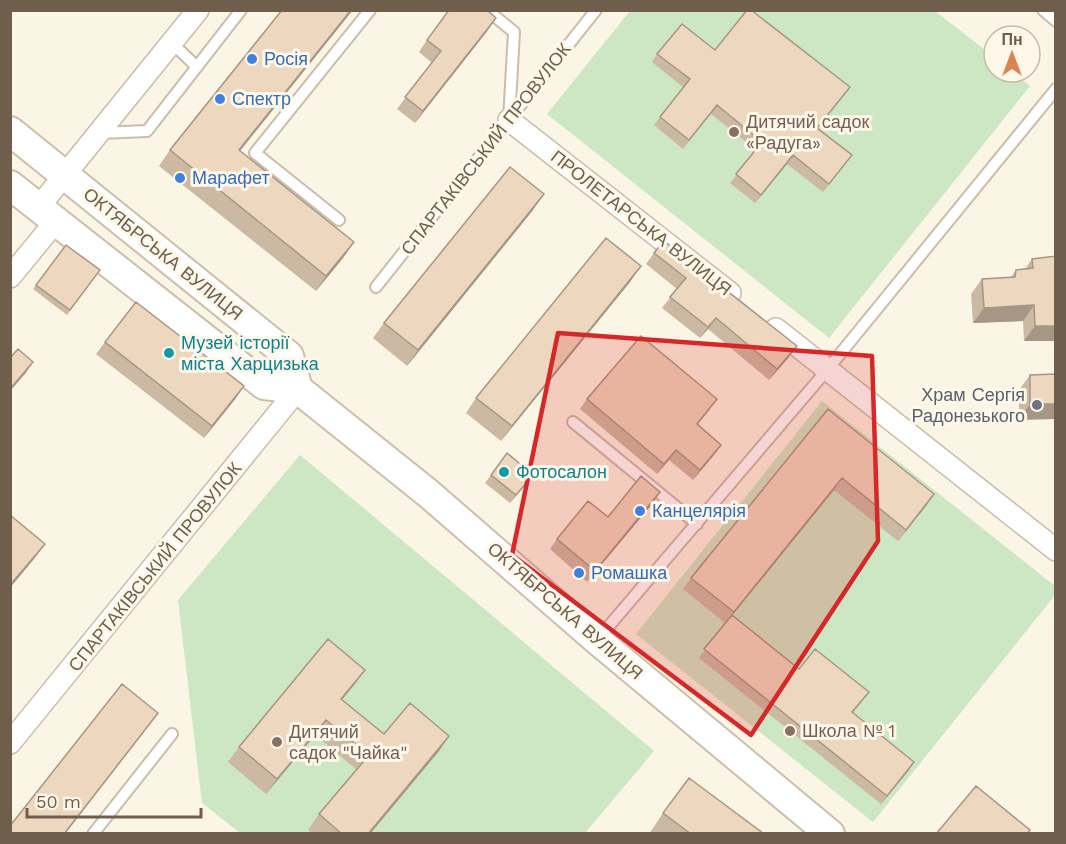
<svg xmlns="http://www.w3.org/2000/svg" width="1066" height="844" font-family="'Work Sans',sans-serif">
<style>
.green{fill:#cde6c4}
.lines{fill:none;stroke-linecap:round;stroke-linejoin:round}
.service-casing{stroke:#cabdab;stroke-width:14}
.minor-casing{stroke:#cabdab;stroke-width:24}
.secondary-casing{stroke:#cdbeaa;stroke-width:32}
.service{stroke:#fff;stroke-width:10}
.minor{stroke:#fff;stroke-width:21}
.secondary{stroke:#fff;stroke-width:28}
.wall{fill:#ccb9a3}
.shaded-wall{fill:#a69685}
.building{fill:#edd7be;stroke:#a69685;stroke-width:1.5}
.marked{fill:#d62828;fill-opacity:0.2;stroke:#d62828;stroke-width:4.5;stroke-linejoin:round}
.shop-dot{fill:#3f7fe0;stroke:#fdf8ea;stroke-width:2}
.education-dot{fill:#8d6e63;stroke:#fdf8ea;stroke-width:2}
.culture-dot{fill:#0f9aa8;stroke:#fdf8ea;stroke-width:2}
.worship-dot{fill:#6b7280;stroke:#fdf8ea;stroke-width:2}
.labels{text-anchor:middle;stroke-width:6;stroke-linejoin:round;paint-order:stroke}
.shop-label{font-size:18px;fill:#366cbe;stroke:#fdf8ea;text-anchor:start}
.education-label{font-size:18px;fill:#785e54;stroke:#fdf8ea;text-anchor:start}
.street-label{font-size:18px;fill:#705e4c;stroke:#fdf8ea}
.culture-label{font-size:18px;fill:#0d838f;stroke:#fdf8ea;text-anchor:start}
.worship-label{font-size:18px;fill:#5b616d;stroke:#fdf8ea;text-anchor:end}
</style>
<rect width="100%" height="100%" fill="#faf5e4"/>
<path class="green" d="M630,11H935L994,57V72H1012L1030,86L829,338L547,114Z
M822,401L1055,586V595L873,822L636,634Z
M300,455L654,751L585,833H240L202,803L178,600Z"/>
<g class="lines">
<g class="service-casing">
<path id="service" d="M487,10L514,32L509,120
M1043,10L1056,21
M172,43L197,67
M99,133L147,131L241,10
M339,220L255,153L370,10
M376,287L596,10
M573,422L697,524
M597,640L827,370L1056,89
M93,834L172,734"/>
</g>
<g class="minor-casing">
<path id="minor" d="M509,120L730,293
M38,208L198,10
M10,277L56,221
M776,329L1056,550
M10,743L298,389"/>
</g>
<g class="secondary-casing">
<path id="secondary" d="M10,131L289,356L298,389
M10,185L264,385L298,389L429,494L597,640L830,834"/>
</g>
<use href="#service" class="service"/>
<use href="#minor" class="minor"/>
<use href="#secondary" class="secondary"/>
</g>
<path class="wall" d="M488,30L415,123L397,109L432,63L419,52L427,40Z
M715,50L844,95L818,128L846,163L823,192L787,164L755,203L730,183L756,150L711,114L683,149L654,125L683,87L652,62L657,54Z
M170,150L240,151L354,242L343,258L316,291L159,166Z
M533,210L407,366L373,338L384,323Z
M66,245L100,270L67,315L33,289Z
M654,253L789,357L769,380L708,329L700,338L662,308L677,289L646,264Z
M1056,256V341H1024L1023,321L973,323L971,294L982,279L1011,277L1016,270L1025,269L1032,259Z
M630,282L501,441L466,413L476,398Z
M105,342L236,398L204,438L96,354Z
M1056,374L1019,420V390L1030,375Z
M587,399L710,409L698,424L721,445L693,480L669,460L657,474L580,409Z
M828,409L926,506L898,541L834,490L732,616L799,669L869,692L853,713L909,770L881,804L699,658L725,623L683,589L691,578Z
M491,475L527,483L510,503L485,483Z
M653,503L587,582L550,549L557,539L608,517Z
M365,670L354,685L342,700L384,734L439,751L370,834H313L308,830L319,814L356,769L315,735L266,794L228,762L239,747Z
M663,813L764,834H649Z"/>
<path class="shaded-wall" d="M351,10H353L228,166L239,150Z
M496,18L488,30L415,123L423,111Z
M793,155L787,164L755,203L761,195Z
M544,194L533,210L407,366L418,350Z
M354,242L343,258L316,291L326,276Z
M641,266L630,282L501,441L512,426Z
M1034,305L1023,321L973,323L984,308Z
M716,318L708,329L700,338L708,327Z
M1035,326H1056V341H1024Z
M797,346L789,357L769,380L777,369Z
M33,362L25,374L10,391V389Z
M244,386L236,398L204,438L212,426Z
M1030,404H1056V419L1019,420Z
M721,445L714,455L693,480L700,470Z
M676,450L669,460L657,474L664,464Z
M533,475L527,483L510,503L516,495Z
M842,478L834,490L726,623L734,612Z
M660,492L653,503L587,582L595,571Z
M934,494L926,506L898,541L906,530Z
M45,544L34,559L10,588V585Z
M365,670L354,685L330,714L341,699Z
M158,713L147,728L65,834H64Z
M326,720L315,735L266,794L277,779Z
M449,736L439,751L370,834H368Z
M914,762L909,770L881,804L887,796Z"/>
<path class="building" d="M282,10H351L239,150L354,242L326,276L170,150Z
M449,10H487L496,18L423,111L405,97L441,51L427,40Z
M747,10H751L850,87L817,128L852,155L829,184L793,155L761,195L736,174L762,142L717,105L689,140L660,117L690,79L657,54L682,24L715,50Z
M510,167L544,194L418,350L384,323Z
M606,238L641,266L512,426L476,398Z
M664,241L797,346L777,369L716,318L708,327L670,297L686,278L654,253Z
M66,245L100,270L70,310L36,285Z
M1056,256V326H1035L1034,305L984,308L982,279L1015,277L1016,270L1033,268L1032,259Z
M136,302L244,386L212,426L105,342Z
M641,336L717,399L697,424L721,445L700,470L676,450L664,464L587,399Z
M18,349L33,362L10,389V358Z
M1056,374V404H1030V375Z
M828,409L934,494L906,530L842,478L734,612L691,578Z
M507,453L533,475L516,495L491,475Z
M641,476L660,492L595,571L557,539L588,501L608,517Z
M10,515L45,544L10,585Z
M732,615L799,669L815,649L869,692L852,712L914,762L887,796L704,649Z
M328,639L365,670L341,699L384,734L410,703L449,736L368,834H342L319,814L369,755L326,720L277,779L239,747Z
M122,684L158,713L64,834H10V826Z
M689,778L764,834H691L663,813Z
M976,786L1030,830L1027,834H936Z"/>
<path class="marked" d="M558,333L872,356L878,541L751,735L512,555Z"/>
<g class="shop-dot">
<circle cx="252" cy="59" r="6"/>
<circle cx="220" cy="99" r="6"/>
<circle cx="180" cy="178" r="6"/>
<circle cx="640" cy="511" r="6"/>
<circle cx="579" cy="573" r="6"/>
</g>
<g class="education-dot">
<circle cx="734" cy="132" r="6"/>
<circle cx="790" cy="731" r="6"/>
<circle cx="277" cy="742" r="6"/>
</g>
<g class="culture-dot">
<circle cx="169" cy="353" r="6"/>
<circle cx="504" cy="472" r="6"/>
</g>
<circle class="worship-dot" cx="1037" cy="405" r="6"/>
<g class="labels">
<g class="shop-label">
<text x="264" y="65">Росія</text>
<text x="232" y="105">Спектр</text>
<text x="192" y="184">Марафет</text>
<text x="652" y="517">Канцелярія</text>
<text x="591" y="579">Ромашка</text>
</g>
<g class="education-label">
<text x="746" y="128">Дитячий садок<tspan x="746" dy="21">«Радуга»</tspan></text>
<text x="802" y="737">Школа № 1</text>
<text x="289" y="738">Дитячий<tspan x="289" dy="21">садок "Чайка"</tspan></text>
</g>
<g class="street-label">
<text transform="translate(486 149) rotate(-52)" y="6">СПАРТАКІВСЬКИЙ ПРОВУЛОК</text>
<text transform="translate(641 223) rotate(38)" y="6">ПРОЛЕТАРСЬКА ВУЛИЦЯ</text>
<text transform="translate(163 254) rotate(39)" y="6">ОКТЯБРСЬКА ВУЛИЦЯ</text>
<text transform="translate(155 567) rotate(-51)" y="6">СПАРТАКІВСЬКИЙ ПРОВУЛОК</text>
<text transform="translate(565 611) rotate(41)" y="6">ОКТЯБРСЬКА ВУЛИЦЯ</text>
</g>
<g class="culture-label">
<text x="181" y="349">Музей історії<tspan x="181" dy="21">міста Харцизька</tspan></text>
<text x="516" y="478">Фотосалон</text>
</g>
<g class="worship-label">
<text x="1025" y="401">Храм Сергія<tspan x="1025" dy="21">Радонезького</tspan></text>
</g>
</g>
<rect width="1066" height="844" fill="none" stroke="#705e4c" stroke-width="24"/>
<g transform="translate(1012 54)"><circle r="28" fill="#fdf8ea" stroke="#c5baab" stroke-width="1.5"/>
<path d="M0-4.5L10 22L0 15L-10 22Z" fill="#db8452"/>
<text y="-9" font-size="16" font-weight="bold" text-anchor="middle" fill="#705e4c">Пн</text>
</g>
<path d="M27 808v9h174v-9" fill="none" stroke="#705e4c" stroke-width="3"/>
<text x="36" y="808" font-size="18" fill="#705e4c" stroke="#fdf8ea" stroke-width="4.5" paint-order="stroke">50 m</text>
</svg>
